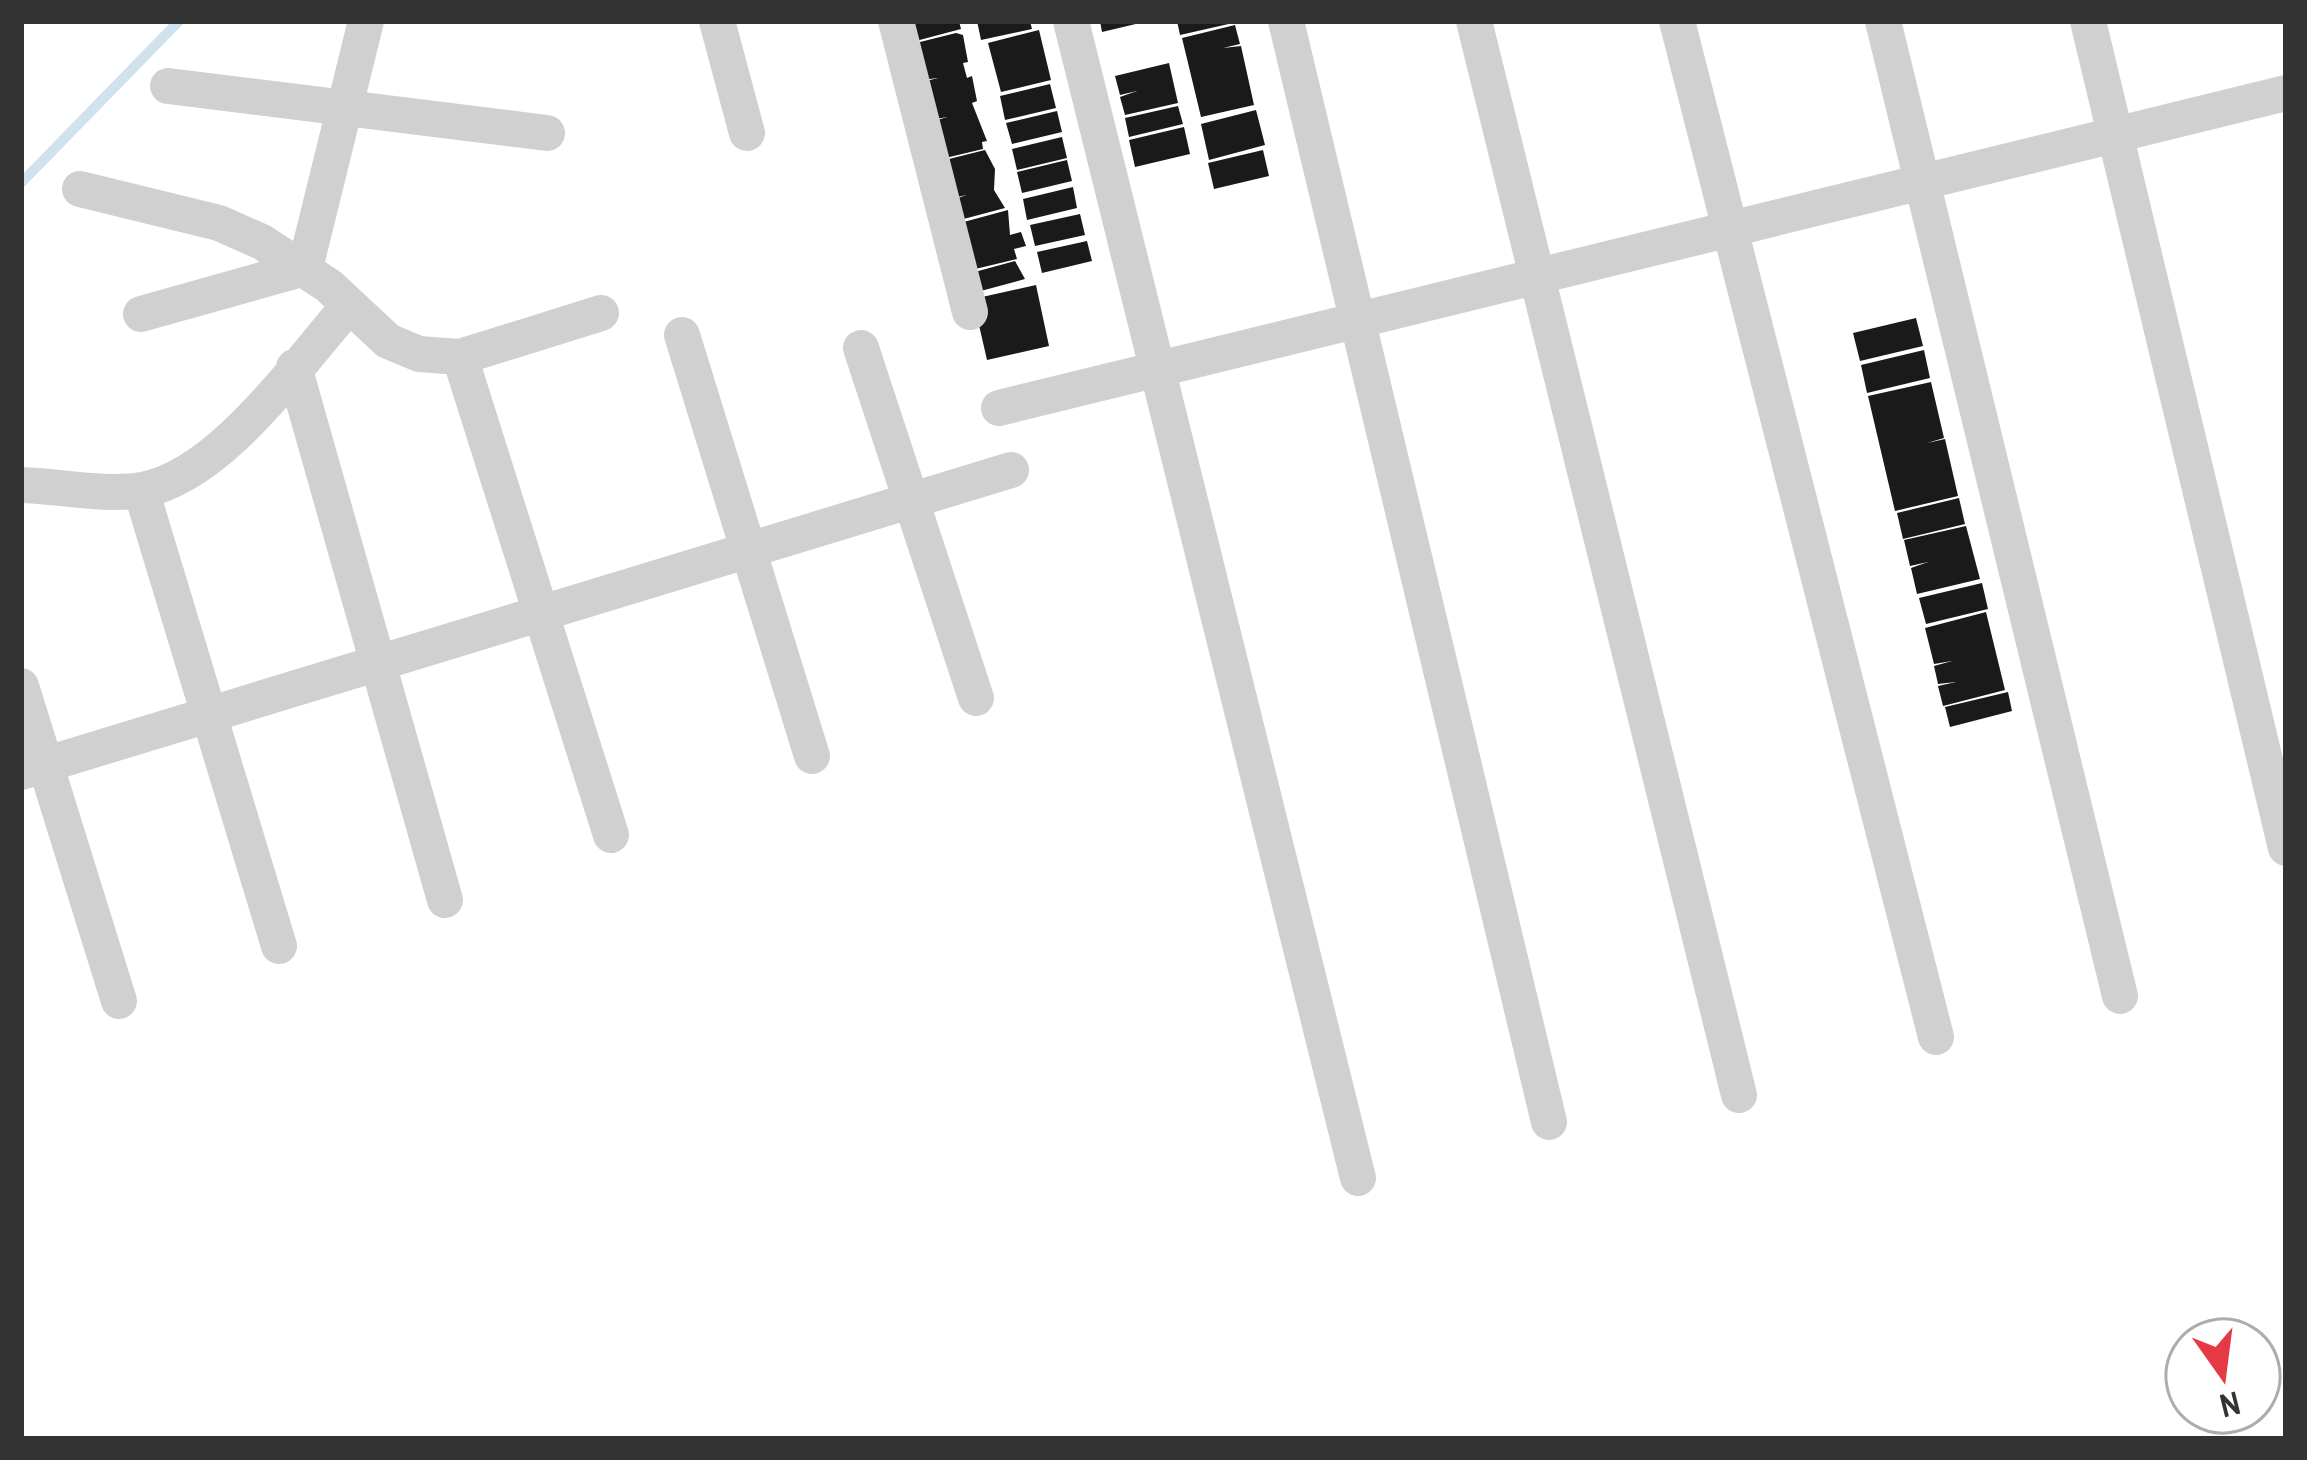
<svg xmlns="http://www.w3.org/2000/svg" width="2307" height="1460" font-family="'Archivo Narrow',sans-serif">
<style>
.lines{fill:none;stroke-linecap:round;stroke-linejoin:round}
.stream{stroke:#cfe2ee;stroke-width:10}
.building{fill:#1a1a1a}
.street{stroke:#d0d0d0;stroke-width:36}
</style>
<rect width="100%" height="100%" fill="#fff"/>
<g class="lines">
<path class="stream" d="M21,183L179,21"/>
</g>
<path class="building" d="M907,21H959L961,29L912,42Z
M977,21H1030L1032,29L981,40Z
M1100,21H1140V23L1102,32Z
M1177,21H1233V23L1180,35Z
M1235,25L1240,44L1223,48L1241,46L1254,105L1201,117L1182,38Z
M1039,30L1051,80L1001,92L988,43Z
M956,33L963,35L968,62L963,63L967,78L972,76L977,101L972,103L987,141L982,142L983,149L941,159L931,122L947,117L930,120L922,82L938,78L921,80L912,44Z
M1169,63L1178,103L1125,115L1120,97L1137,91L1120,95L1115,76Z
M1050,84L1056,108L1005,120L1000,96Z
M1178,106L1183,124L1129,137L1125,118Z
M1256,110L1265,145L1209,160L1201,124Z
M1057,111L1062,132L1012,144L1006,123Z
M1184,127L1190,154L1135,167L1129,140Z
M1062,137L1067,158L1017,170L1012,149Z
M985,150L995,169L994,190L1005,208L956,221L951,201L966,195L950,199L941,161Z
M1263,150L1269,176L1214,189L1208,163Z
M1067,160L1072,181L1022,193L1017,172Z
M1073,187L1077,208L1027,220L1023,199Z
M1008,210L1010,235L1021,232L1026,246L1014,249L1017,259L971,270L960,223Z
M1080,214L1085,235L1035,246L1030,225Z
M1087,241L1092,261L1042,273L1037,252Z
M1015,261L1025,279L977,292L971,273Z
M1036,285L1049,346L987,360L973,299Z
M1916,318L1923,346L1860,361L1853,333Z
M1924,350L1930,378L1867,393L1861,365Z
M1931,382L1944,438L1927,443L1945,439L1958,496L1895,511L1868,396Z
M1959,498L1965,524L1903,539L1897,513Z
M1966,526L1980,579L1917,594L1911,568L1928,562L1910,566L1904,540Z
M1982,583L1988,609L1926,624L1919,598Z
M1986,612L2005,690L1943,706L1938,686L1956,682L1938,684L1934,666L1952,661L1934,664L1925,628Z
M2008,692L2012,711L1950,727L1945,707Z"/>
<g class="lines">
<path class="street" d="M717,21L747,133
M896,21L970,312
M1071,21L1358,1178
M1286,21L1549,1122
M1474,21L1739,1095
M1677,21L1936,1037
M1883,21L2120,996
M2088,21L2286,848
M168,86L547,133
M80,189L219,223L262,242L329,286L388,341L419,354L460,357L601,313
M141,314L305,268L366,21
M682,335L812,756
M861,348L976,698
M460,357L611,835
M294,367L445,900
M999,408L2286,93
M21,485C59,486 105,496 142,490C221,476 297,364 348,307
M141,490L279,946
M21,686L119,1001
M21,772L1011,470"/>
</g>
<rect width="2307" height="1460" fill="none" stroke="#333333" stroke-width="48"/>
<g transform="translate(2223 1376) rotate(166)"><circle r="57" fill="#ffffff" stroke="#adadad" stroke-width="3"/>
<path d="M0-9L21 45L0 30L-21 45Z" fill="#e63946"/>
<text y="-18" font-size="33" font-weight="bold" text-anchor="middle" fill="#333333">N</text>
</g>
</svg>
